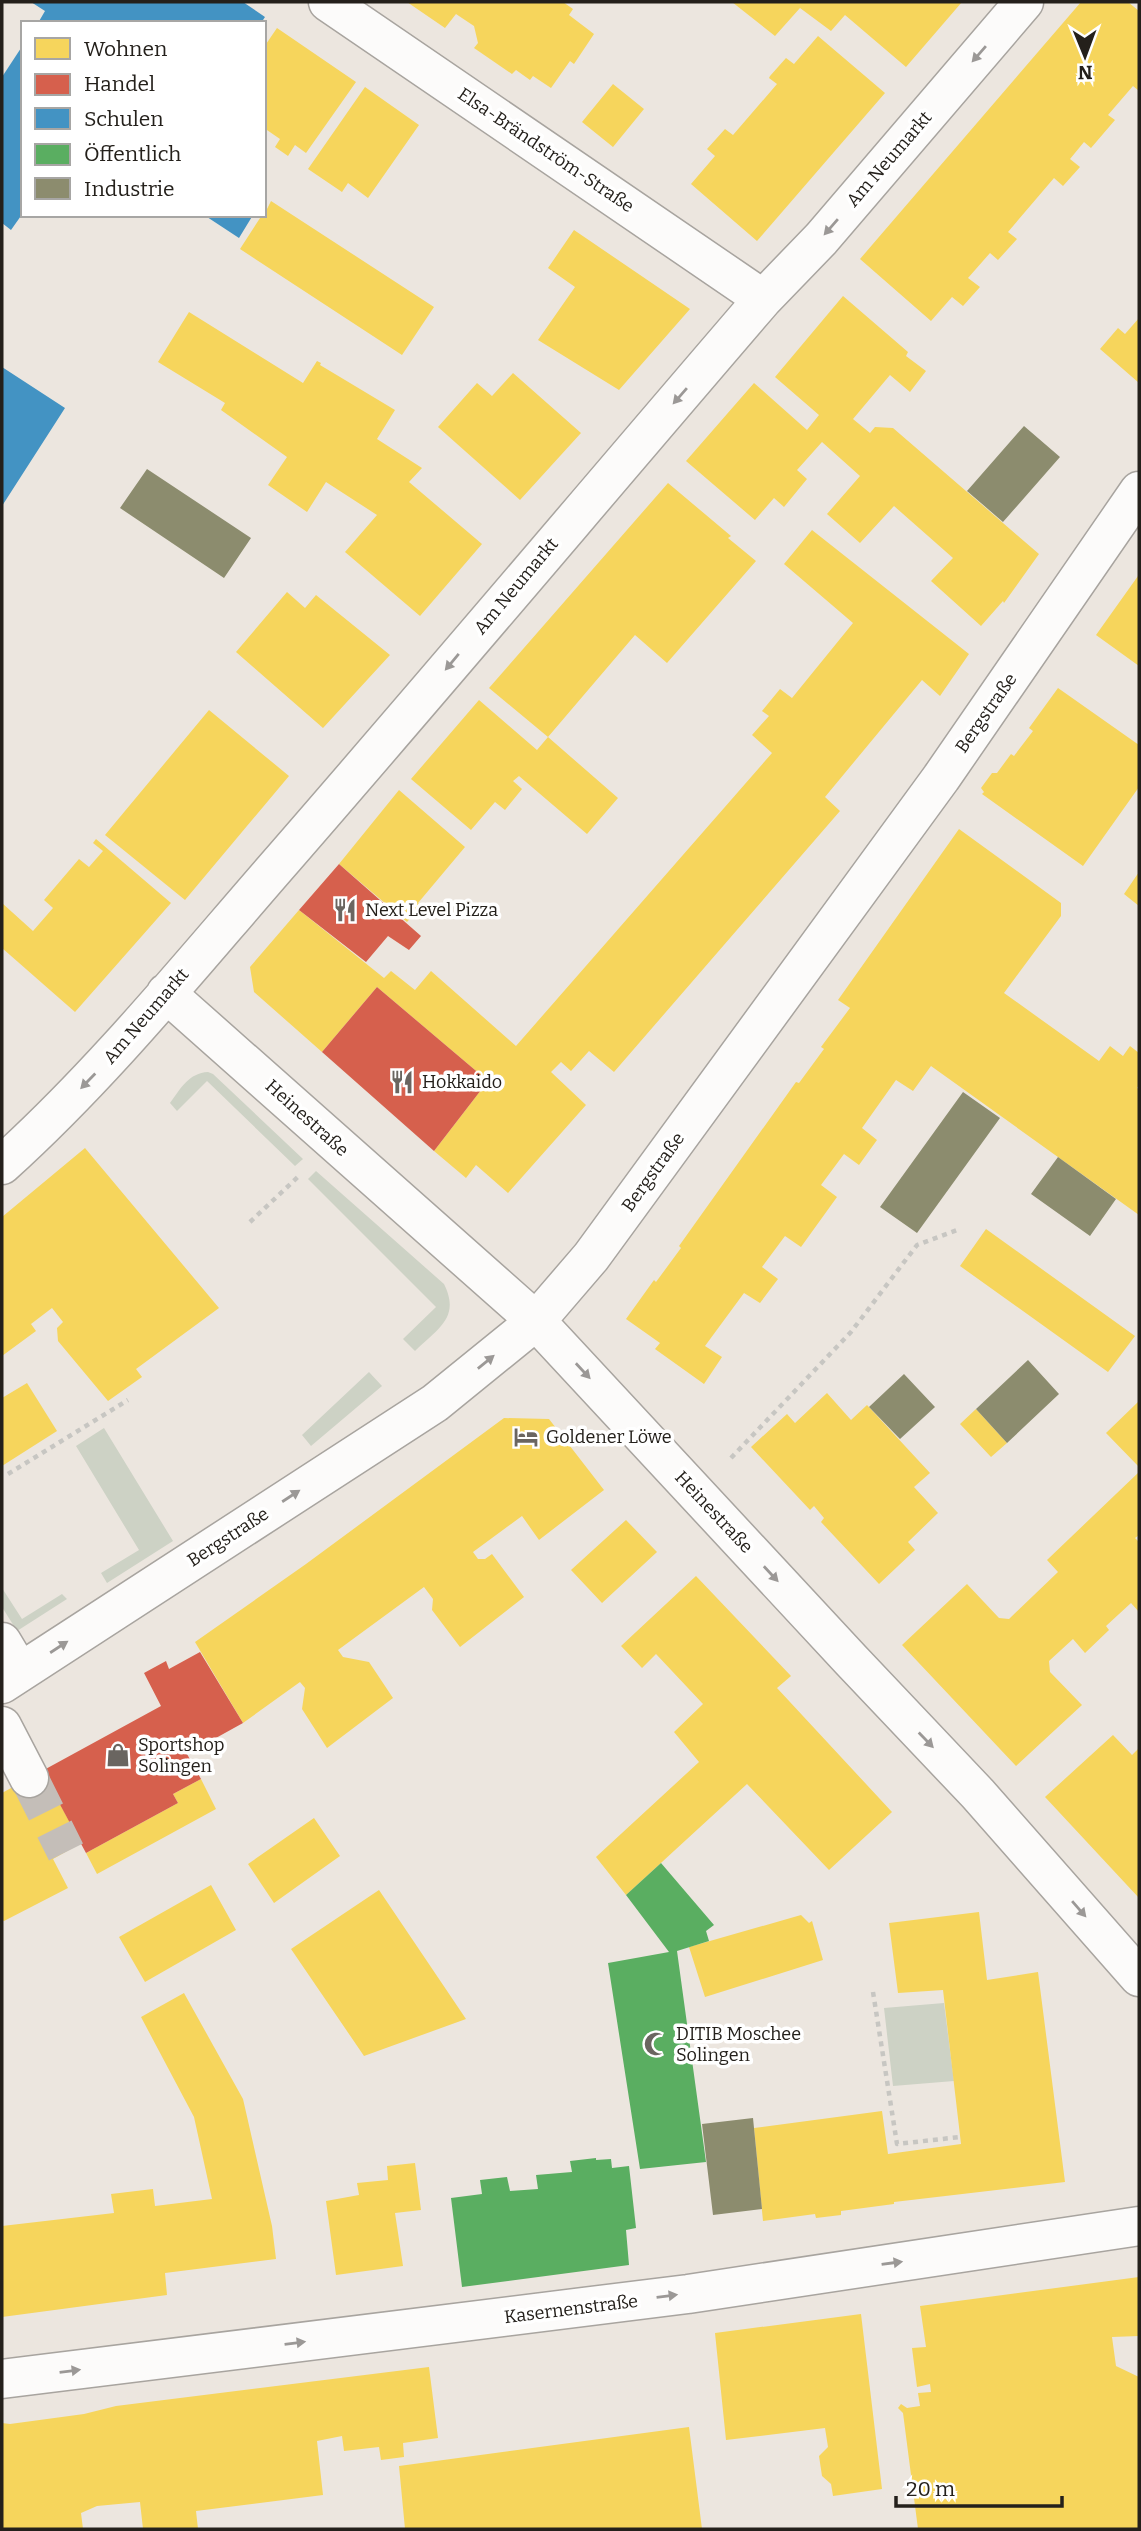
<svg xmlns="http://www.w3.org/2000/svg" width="1141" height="2531" font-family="Bitter,serif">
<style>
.green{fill:#cdd2c5}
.homes{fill:#f6d55c}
.shops{fill:#d6604d}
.schools{fill:#4393c3}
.public{fill:#5aae61}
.industry{fill:#8c8c6e}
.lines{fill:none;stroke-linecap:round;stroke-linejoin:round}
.minor-tunnel{stroke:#c4beb8;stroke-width:38;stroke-dasharray:38 19;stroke-linecap:butt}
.minor-casing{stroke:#a8a49f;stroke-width:41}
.path{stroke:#c7c6c2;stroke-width:4.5;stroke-dasharray:5 5;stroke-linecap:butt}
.minor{stroke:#fcfbfa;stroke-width:38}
.oneway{fill:#9b9896}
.labels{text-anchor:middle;stroke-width:7;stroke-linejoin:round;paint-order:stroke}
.street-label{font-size:18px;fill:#24201b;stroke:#fff}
.poi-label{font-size:18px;fill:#24201b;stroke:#fff;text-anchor:start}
</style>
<rect width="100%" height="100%" fill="#ece6df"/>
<path class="green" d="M208,1072L213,1074L303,1159L295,1166L207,1081L177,1111L170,1103C181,1088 189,1073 208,1072Z
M316,1171L444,1284C461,1318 437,1329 415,1351L403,1339L436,1307L308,1179Z
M369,1372L382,1386L311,1446L302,1435Z
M104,1428L173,1541L107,1583L101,1573L139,1550L76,1446Z
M2,1588L22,1619L62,1594L67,1599L17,1631L2,1607Z
M944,2003L954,2081L893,2086L884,2008Z"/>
<path class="homes" d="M407,2H563L573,9L569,15L594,34L574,64L570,61L551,88L533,76L530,80L516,70L512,74L474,48L478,43L474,26L456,14L445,28Z
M732,2H962L906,67L845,15L831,31L800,8L775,36Z
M1081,2H1128L1139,11V91L1133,86L1108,115L1115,120L1091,148L1084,142L1070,159L1080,167L1063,186L1054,178L1008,232L1017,239L998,260L990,253L968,278L980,287L963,306L952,297L931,321L860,259Z
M277,28L356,82L306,153L295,145L288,156L275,147L280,139L264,128V47Z
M818,36L885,93L757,241L691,184L715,156L707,149L725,129L733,135L777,84L769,78L770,76L786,58L794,64Z
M613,84L644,109L613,147L582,122Z
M365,87L419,125L368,198L348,183L342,192L308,169Z
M271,201L434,307L402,355L240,249L262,215H264Z
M574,230L690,309L619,390L538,340L575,287L548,268Z
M843,296L908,352L906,356L926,371L910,392L890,375L853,419L870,433L875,427L893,428L1039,554L1004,603L1003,601L981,626L931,581L953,558L894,506L860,543L827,514L860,476L822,442L797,470L807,479L784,507L774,498L755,520L686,461L754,383L807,430L819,415L775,377Z
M189,312L303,383L317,361L321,363L320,365L395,410L377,439L422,468L409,482L482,544L420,616L345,552L377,515L326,482L307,512L268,485L287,457L221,410L225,403L158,362Z
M1139,318V383L1100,349L1118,328L1125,334Z
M513,373L581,433L520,500L438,427L477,383L492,396Z
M668,483L731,536L728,538L756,561L667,663L635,635L548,737L618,798L587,834L519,776L513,781L522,789L505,810L495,802L471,830L411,779L479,700L537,750L548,737L489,688Z
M812,530L969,654L940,696L922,680L825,797L840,811L614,1072L589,1051L571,1071L561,1062L551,1072L586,1105L508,1193L476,1165L466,1178L434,1151L488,1081L377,987L322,1052L254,992L250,967L299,910L384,978L391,971L415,990L431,971L516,1046L772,753L752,735L769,716L762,711L780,689L792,698L853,623L784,564Z
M1138,576L1139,577V666L1096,635Z
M287,592L305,608L316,595L390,655L323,728L236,652Z
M1058,688L1139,745V787L1083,866L982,794L984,792L981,788L992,773H997L1011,754L1014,756L1033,731L1029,728Z
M209,710L289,776L185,900L105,835Z
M399,790L465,847L418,903L421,906L407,922L339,864Z
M959,829L1061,903V916L1004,993L1099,1061L1110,1046L1123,1056L1130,1046L1139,1053V1085L1137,1088L1139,1089V1215L931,1066L913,1091L896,1080L862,1128L877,1140L859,1165L844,1154L821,1185L837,1197L801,1247L785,1236L762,1267L778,1279L760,1303L744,1293L705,1346L722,1357L704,1384L655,1349L660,1343L626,1319L654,1280L656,1282L681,1248L679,1246L796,1082L799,1083L824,1049L821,1047L850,1008L838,1000Z
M96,839L171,903L75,1012L2,948V903L33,931L53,908L44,900L79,859L89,867L103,851L93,843Z
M1139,872V906L1124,894Z
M85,1148L219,1308L136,1369L142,1377L108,1401L58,1341L57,1328L63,1322L52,1308L31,1324L36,1331L2,1356V1217Z
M986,1229L1135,1336L1108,1372L960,1266Z
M27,1383L57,1431L2,1466V1398Z
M827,1393L851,1420L867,1405L930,1473L914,1487L938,1513L908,1542L915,1550L879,1584L821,1522L824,1518L814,1506L810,1510L751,1447L787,1414L795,1423Z
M1139,1401V1467L1106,1433Z
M976,1409L1007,1443L991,1457L960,1424Z
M504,1418L549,1419L604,1490L539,1540L522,1516L473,1552L478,1559H485L492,1554L524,1597L460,1647L432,1610L433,1599L424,1587L338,1650L343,1657L369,1662L393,1698L327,1748L302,1709L305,1688L300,1682L243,1723L195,1642L306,1564Z
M1139,1472V1535L1135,1538L1139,1542V1612L1131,1603L1106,1626L1109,1630L1085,1653L1073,1639L1049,1661L1050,1672L1082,1705L1016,1766L902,1645L967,1584L999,1618L1009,1619L1058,1572L1047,1560Z
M626,1520L657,1552L602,1603L571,1570Z
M696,1576L791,1676L777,1688L892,1812L829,1870L747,1784L626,1895L596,1857L699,1762L674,1732L703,1704L656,1654L642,1668L621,1646Z
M1113,1735L1132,1755L1139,1748V1898L1045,1797Z
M42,1771L81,1843L53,1859L68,1888L4,1921L2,1920V1793Z
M201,1779L216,1809L97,1874L86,1853L178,1803L173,1794Z
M314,1818L340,1856L274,1903L248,1864Z
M211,1885L236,1930L145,1982L119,1937Z
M379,1890L466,2019L364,2056L291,1949Z
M979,1912L987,1980L1038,1972L1065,2182L894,2202V2204L841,2211V2215L816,2218L815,2214L763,2221L754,2128L882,2111L888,2154L961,2144L943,1990L898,1993L889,1923Z
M801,1915L809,1923L812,1921L823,1960L705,1997L689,1947Z
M184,1993L243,2099L272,2226L276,2259L165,2273L167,2295L2,2317V2226L114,2213L111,2194L153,2189L155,2206L212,2199L194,2117L141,2017Z
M415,2163L421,2210L395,2213L403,2266L336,2275L326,2201L359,2195L357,2183L388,2180L387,2166Z
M1139,2277V2336L1112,2337L1116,2366L1139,2377V2529H918L903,2413L898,2408L901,2404L907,2408L920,2406L918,2393L931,2392L930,2384L917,2387L912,2348L926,2347L920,2306Z
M861,2314L882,2489L833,2496L831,2484L822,2476L819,2456L828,2447L825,2428L726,2440L715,2333Z
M429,2367L438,2438L403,2443L404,2457L381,2460L379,2447L344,2451L342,2436L317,2441L323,2495L196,2511L198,2529H143L140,2502L97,2506L81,2513L83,2529H2V2423L10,2424L84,2414L116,2406Z
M689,2427L702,2529H405L399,2466Z"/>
<path class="shops" d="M339,864L421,936L409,950L388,936L366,962L299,910Z
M377,987L488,1081L434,1151L322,1052Z
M200,1652L243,1723L187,1754L201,1779L173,1794L178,1803L86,1853L42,1771L161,1706L144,1673L166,1661L169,1669Z"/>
<path class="schools" d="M31,2H243L265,17L261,23H38L45,11Z
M23,45V213L11,230L2,223V77Z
M204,215H253L239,238Z
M2,367L65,408L2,506Z"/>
<path class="public" d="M661,1863L714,1925L706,1931L709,1941L677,1951L706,2162L640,2169L608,1963L669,1952L626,1895Z
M596,2158V2160L611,2159L612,2168L629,2166L636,2228L626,2230L629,2265L462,2287L451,2198L482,2194L480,2180L507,2177L510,2191L538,2189L536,2175L572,2172L570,2161Z"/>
<path class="industry" d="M1024,426L1060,457L1003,522L967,491Z
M147,469L251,538L224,578L120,508Z
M963,1092L1000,1118L917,1233L880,1207Z
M1058,1157L1116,1199L1090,1236L1031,1194Z
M1028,1360L1059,1394L1007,1443L976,1409Z
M904,1374L935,1407L900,1439L869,1407Z
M753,2118L762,2209L713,2215L702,2124Z"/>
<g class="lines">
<path class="minor-tunnel" d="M29,1778L66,1852"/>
<g class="minor-casing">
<path id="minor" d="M328,2L763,299
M166,993L536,1321L851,1660L978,1794L1139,1977
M2,1165C105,1072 193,962 284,858C445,673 603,485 763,299L821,239L1024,2
M2,1642L20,1672
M2,1684L435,1403L536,1321L591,1257L941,778L1139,491
M2,1726L29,1778
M2,2379L688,2294L1139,2226"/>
</g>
<path class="path" d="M250,1222L300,1175
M731,1458L851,1332L917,1245L957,1230
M8,1474L128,1400
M873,1992L897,2144L960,2137"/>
<use href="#minor" class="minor"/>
</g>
<defs><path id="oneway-solid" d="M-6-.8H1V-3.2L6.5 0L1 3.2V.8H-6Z" transform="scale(1.75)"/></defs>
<g class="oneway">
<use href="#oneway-solid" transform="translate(979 54) rotate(131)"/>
<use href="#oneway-solid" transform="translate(831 227) rotate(131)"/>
<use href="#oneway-solid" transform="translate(680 396) rotate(131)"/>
<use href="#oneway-solid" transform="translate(452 662) rotate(130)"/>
<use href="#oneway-solid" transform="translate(88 1081) rotate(134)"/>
<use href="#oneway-solid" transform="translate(486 1362) rotate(-39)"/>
<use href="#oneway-solid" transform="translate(583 1371) rotate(47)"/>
<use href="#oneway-solid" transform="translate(291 1496) rotate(-33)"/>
<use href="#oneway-solid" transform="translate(771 1574) rotate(47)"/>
<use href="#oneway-solid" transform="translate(59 1647) rotate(-33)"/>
<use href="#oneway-solid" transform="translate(926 1740) rotate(46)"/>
<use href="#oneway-solid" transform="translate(1079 1909) rotate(49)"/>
<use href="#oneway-solid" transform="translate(892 2263) rotate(-8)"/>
<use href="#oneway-solid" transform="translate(667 2296) rotate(-7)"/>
<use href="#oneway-solid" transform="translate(295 2343) rotate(-7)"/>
<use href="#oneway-solid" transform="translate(70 2371) rotate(-7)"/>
</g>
<defs>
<g id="restaurant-bare" transform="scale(1.89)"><path d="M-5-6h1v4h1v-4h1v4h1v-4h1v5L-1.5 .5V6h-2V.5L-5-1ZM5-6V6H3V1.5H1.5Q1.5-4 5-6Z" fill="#6a6560" stroke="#fff" stroke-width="2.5" paint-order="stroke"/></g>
<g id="hotel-bare" transform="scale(1.89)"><path d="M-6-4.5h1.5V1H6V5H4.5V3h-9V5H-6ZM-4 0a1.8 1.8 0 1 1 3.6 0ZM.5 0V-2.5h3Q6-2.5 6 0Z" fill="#6a6560" stroke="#fff" stroke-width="2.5" paint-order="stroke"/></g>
<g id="shop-bare" transform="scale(1.89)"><path d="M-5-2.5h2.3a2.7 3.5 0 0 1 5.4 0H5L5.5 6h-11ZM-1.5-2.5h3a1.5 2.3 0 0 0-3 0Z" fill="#6a6560" stroke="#fff" stroke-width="2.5" paint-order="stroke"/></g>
<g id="mosque-bare" transform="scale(1.89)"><path d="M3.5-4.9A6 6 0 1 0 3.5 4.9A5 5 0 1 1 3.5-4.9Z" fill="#6a6560" stroke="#fff" stroke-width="2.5" paint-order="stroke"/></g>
</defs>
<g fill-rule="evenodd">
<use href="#restaurant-bare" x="345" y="910"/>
<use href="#restaurant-bare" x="402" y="1082"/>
<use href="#hotel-bare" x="526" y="1437"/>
<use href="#shop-bare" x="118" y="1755"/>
<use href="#mosque-bare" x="656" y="2044"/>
</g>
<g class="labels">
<g class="street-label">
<text transform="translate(546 150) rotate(34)" y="6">Elsa-Brändström-Straße</text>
<text transform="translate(889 159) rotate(-49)" y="6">Am Neumarkt</text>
<text transform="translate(516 586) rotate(-50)" y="6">Am Neumarkt</text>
<text transform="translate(986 713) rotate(-55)" y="6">Bergstraße</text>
<text transform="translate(146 1016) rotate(-49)" y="6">Am Neumarkt</text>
<text transform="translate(307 1118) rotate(42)" y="6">Heinestraße</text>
<text transform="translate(653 1172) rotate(-54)" y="6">Bergstraße</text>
<text transform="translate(714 1512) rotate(47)" y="6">Heinestraße</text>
<text transform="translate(228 1537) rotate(-33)" y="6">Bergstraße</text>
<text transform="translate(571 2309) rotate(-7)" y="6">Kasernenstraße</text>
</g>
<g class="poi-label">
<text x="365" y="916">Next Level Pizza</text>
<text x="422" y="1088">Hokkaido</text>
<text x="546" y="1443">Goldener Löwe</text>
<text x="138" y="1751">Sportshop<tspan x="138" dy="21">Solingen</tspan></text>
<text x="676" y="2040">DITIB Moschee<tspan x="676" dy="21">Solingen</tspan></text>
</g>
</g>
<rect width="1141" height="2531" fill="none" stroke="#24201b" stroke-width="7"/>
<rect x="21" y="21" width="245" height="196" fill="#ffffff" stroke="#a7a6a4" stroke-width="2"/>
<rect x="35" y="38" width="35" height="21" fill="#f6d55c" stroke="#a7a6a4" stroke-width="2"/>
<text x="84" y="56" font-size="21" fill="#24201b">Wohnen</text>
<rect x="35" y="74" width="35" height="21" fill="#d6604d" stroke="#a7a6a4" stroke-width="2"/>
<text x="84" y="91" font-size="21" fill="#24201b">Handel</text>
<rect x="35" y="108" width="35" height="21" fill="#4393c3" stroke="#a7a6a4" stroke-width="2"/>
<text x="84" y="126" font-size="21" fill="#24201b">Schulen</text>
<rect x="35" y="144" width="35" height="21" fill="#5aae61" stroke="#a7a6a4" stroke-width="2"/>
<text x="84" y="161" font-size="21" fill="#24201b">Öffentlich</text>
<rect x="35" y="178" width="35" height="21" fill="#8c8c6e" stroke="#a7a6a4" stroke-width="2"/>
<text x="84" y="196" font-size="21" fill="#24201b">Industrie</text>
<g transform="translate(1085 56) rotate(179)" stroke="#ffffff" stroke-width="5" paint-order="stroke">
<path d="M0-5L12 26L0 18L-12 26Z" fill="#24201b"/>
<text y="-10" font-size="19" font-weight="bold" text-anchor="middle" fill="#24201b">N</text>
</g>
<path d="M896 2496v10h166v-10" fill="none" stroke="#24201b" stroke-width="3.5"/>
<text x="906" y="2496" font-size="21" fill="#24201b" stroke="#ffffff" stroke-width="5" paint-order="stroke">20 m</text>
</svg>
